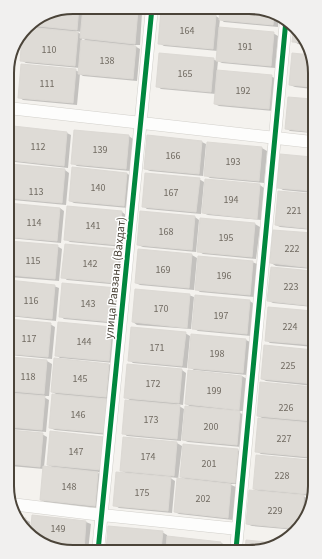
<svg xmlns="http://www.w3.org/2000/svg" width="322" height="559" font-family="'Source Sans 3',sans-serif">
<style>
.shadow{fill:#0003;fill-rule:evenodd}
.building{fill:#dedbd6;stroke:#dcd9d4}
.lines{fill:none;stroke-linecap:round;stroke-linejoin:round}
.street-casing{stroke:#d2d0cb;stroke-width:13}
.street{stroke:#fdfdfc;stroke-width:12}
.cycleway-casing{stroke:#fff;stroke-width:8}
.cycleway{stroke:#00873e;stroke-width:5}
.labels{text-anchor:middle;stroke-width:3;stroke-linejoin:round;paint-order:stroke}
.number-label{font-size:10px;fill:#706a61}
.street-label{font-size:12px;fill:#4b4439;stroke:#fff}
.rim{fill:none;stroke:#4b4439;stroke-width:2}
</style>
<rect width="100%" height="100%" fill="#f4f2ee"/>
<path class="shadow" d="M73,7H102L138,11L142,13L140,45H133L140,49L137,81L83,76L80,74L77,105L23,100L19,97L75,70L79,72L80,68L26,63L21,60L31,28L28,26L29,23ZM75,31L82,32V35L79,33ZM82,38L89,42L82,41Z
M199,8H262L279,16L278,27L224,22L220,19L219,28L273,33L278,36L275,68L222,63L218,61L217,71L271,76L276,79L273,111L219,106L215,104L216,94L161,89L157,86L213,59L217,61L218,51L164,46L159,43L216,16L220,19V10Z
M295,27L307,45L298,44L293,41Z
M293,54L311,56L312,89L295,87L290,85Z
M312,100V133L290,131L286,128Z
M67,133L71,135L68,168L15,162L10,160Z
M129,136L133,139L130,171L77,166L72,163Z
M202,142L206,144L203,176L150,171L145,169Z
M208,143L262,148L267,151L264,183L210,178L205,175Z
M281,155L312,158L313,193L283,190L278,187Z
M65,170L69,173L66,205L13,200L8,198Z
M126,173L131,176L128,208L74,203L70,201Z
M199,179L204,182L201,214L147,209L143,206Z
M260,185L264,188L261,220L208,215L203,213Z
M313,195V230L280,227L276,225Z
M8,204L60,208L64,211L61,243L9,238Z
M122,212L126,215L123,247L70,242L65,239Z
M195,217L199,220L196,252L143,247L138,245Z
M201,219L255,224L260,227L256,259L203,254L198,251Z
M313,234V269L276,266L271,263Z
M9,242L57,246L62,249L59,281L9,277Z
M65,245L119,250L124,252L121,285L67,280L63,277Z
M138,250L192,255L197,258L194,290L140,285L136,283Z
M252,262L257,264L254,297L200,292L196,289Z
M272,268L313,272V307L273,303L269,301Z
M9,281L54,286L59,288L56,321L9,316Z
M116,289L121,292L118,324L64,319L60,316Z
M189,295L194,297L191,329L137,325L133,322Z
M250,301L254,304L251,336L198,331L193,328Z
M269,308L313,312L314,347L270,343L266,340Z
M9,320L50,324L55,327L52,359L10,355Z
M59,323L112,328L117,330L114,363L60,358L56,355Z
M185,333L190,336L187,368L133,363L129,360Z
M246,340L250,342L247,375L194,370L189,367Z
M314,351V386L266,381L262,379Z
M10,358L47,361L52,364L49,396H42L49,400L46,432L10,429Z
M109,364L113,367L110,399H104L111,403L108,435L55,430L50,428L60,396L52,392Z
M182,370L186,373L183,405L176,404L184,409L181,441L127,436L123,433L133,402L125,397Z
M189,372L242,376L247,379L244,411H237L244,415L241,447L188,442L183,440L193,408L186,404Z
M261,383L314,388V423H310L314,425V459L261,454L256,451L266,420L258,416Z
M10,431L42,434L47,437L44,467L54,468L48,465L51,433L106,472H96L102,475L99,508L46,503L41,500L44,469L10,466Z
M124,438L177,443L182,446L178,480H187L181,477L237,450L242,452L239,484H229L236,487L233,520L179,514L175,512L178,478L169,477L175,481L172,513L119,508L114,505L127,474L121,470Z
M257,456L310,461L315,464L312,496L302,495L308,499L307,511L301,526L296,530L252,526L247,524L260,492L254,489Z
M33,517L86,522L91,524L88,551H64L33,538L31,536Z
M18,518L25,519L30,522L29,533Z
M162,532L167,535V537L221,543L226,545L225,549L107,551Z"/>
<path class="building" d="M73,7H79L77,30L28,25L29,23Z
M83,7H114L138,10L135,44L80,38Z
M220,8H262L274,14L273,25L219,20Z
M161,10L216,15L213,49L158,44Z
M294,25L306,43L292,42Z
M27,27L78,32L75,66L20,61L22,37Z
M219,27L274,32L271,66L216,61Z
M81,40L136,46L133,79L78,74Z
M159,53L214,58L211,92L156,87Z
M292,53L311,55L312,87L289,85Z
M21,64L76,69L73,103L18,98Z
M217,70L272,75L269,109L214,104Z
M288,97L312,99V132L285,129Z
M13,126L67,132L64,166L9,160Z
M74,130L129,135L126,169L71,164Z
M147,135L202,141L199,174L144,169Z
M207,142L262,147L259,181L204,176Z
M280,154L312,157L313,191L277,188Z
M10,164L65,169L62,203L8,198Z
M72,167L127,173L124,206L69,201Z
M145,173L200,178L196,212L142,207Z
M205,179L260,184L257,219L202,213Z
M278,191L313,194V229L275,225Z
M8,203L60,208L57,241L9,237Z
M67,206L122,211L119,245L64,240Z
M140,211L195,216L192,250L137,245Z
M200,218L255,223L252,257L197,252Z
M273,230L313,233V268L270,263Z
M9,241L58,245L55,279L9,275Z
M65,244L119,249L116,283L61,278Z
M138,249L192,254L189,288L135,283Z
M198,256L253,261L250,295L195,290Z
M271,267L313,271V306L267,301Z
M9,280L55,285L52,319L9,315Z
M62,283L117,288L113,322L59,317Z
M135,289L190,294L187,328L132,322Z
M195,295L250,300L247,334L192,329Z
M268,307L313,311L314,345L265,341Z
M9,319L51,323L48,357L10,354Z
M58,322L112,327L109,361L55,356Z
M131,327L186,332L182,366L128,361Z
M191,334L246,339L243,373L188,368Z
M264,345L314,350V384L261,379Z
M10,357L47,360L44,394L10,391Z
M54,358L109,364L106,397L51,392Z
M127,364L182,369L179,403L124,398Z
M188,370L242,376L239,410L185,404Z
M260,382L314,387L312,421L257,416Z
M10,393L45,396L42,430L10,427Z
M52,394L107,399L104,433L49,428Z
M125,400L180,405L177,439L122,434Z
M185,406L240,411L237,445L182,440Z
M258,418L313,423L310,457L255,452Z
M10,430L43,433L40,467L10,464Z
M50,431L104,437L101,470L47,465Z
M123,437L177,442L174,476L120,471Z
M183,444L238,449L235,483L180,477Z
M256,455L310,460L307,494L253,489Z
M43,466L98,472L95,506L40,500Z
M116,472L171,477L168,511L113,506Z
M177,478L231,484L228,518L174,512Z
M249,490L304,495L301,526L298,529L246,524Z
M32,515L86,521L84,551H64L33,538L30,535Z
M18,517L26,518L25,527Z
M108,526L163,531L161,550L106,551Z
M167,536L221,542V549L166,550Z
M246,540L278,543L271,548L245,549Z"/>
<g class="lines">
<g class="street-casing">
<path id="street" d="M8,72V63
M8,108L312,142
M11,504L102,515L238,529
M236,549L286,20
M98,551L152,8"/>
</g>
<use href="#street" class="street"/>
<g class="cycleway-casing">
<path id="cycleway" d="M236,549L286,20
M98,551L152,8"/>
</g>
<use href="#cycleway" class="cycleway"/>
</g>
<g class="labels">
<g class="number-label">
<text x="187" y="34">164</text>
<text x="245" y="50">191</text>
<text x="49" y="53">110</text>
<text x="107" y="64">138</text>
<text x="185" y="77">165</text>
<text x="47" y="87">111</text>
<text x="243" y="94">192</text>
<text x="38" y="150">112</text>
<text x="100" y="153">139</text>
<text x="173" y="159">166</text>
<text x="233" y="165">193</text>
<text x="98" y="191">140</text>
<text x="36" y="195">113</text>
<text x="171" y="196">167</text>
<text x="231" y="203">194</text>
<text x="294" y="214">221</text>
<text x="34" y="226">114</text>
<text x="93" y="229">141</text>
<text x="166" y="235">168</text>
<text x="226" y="241">195</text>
<text x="292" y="252">222</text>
<text x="33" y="264">115</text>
<text x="90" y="267">142</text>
<text x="163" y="273">169</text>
<text x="224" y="279">196</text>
<text x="291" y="290">223</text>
<text x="31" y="304">116</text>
<text x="88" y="307">143</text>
<text x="161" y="312">170</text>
<text x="221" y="319">197</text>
<text x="290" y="330">224</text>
<text x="29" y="342">117</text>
<text x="84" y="345">144</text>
<text x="157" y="351">171</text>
<text x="217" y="357">198</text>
<text x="288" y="369">225</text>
<text x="28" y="380">118</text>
<text x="80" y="382">145</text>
<text x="153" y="387">172</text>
<text x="214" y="394">199</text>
<text x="286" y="411">226</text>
<text x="78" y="418">146</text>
<text x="151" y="423">173</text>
<text x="211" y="430">200</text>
<text x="284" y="442">227</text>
<text x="76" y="455">147</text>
<text x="148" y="460">174</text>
<text x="209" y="467">201</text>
<text x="282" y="479">228</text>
<text x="69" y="490">148</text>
<text x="142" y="496">175</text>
<text x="203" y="502">202</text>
<text x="275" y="514">229</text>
<text x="58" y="532">149</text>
</g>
<g class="street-label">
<text transform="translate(115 278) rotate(-84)" y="4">улица Равзана (Вахдат)</text>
</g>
</g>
<path d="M0 0H322V559H0ZM73 14H249A59 59 0 0 1 308 73V486A59 59 0 0 1 249 545H73A59 59 0 0 1 14 486V73A59 59 0 0 1 73 14Z" fill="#f1f0ef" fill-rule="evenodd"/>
<path class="rim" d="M73 14H249A59 59 0 0 1 308 73V486A59 59 0 0 1 249 545H73A59 59 0 0 1 14 486V73A59 59 0 0 1 73 14Z"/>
</svg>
